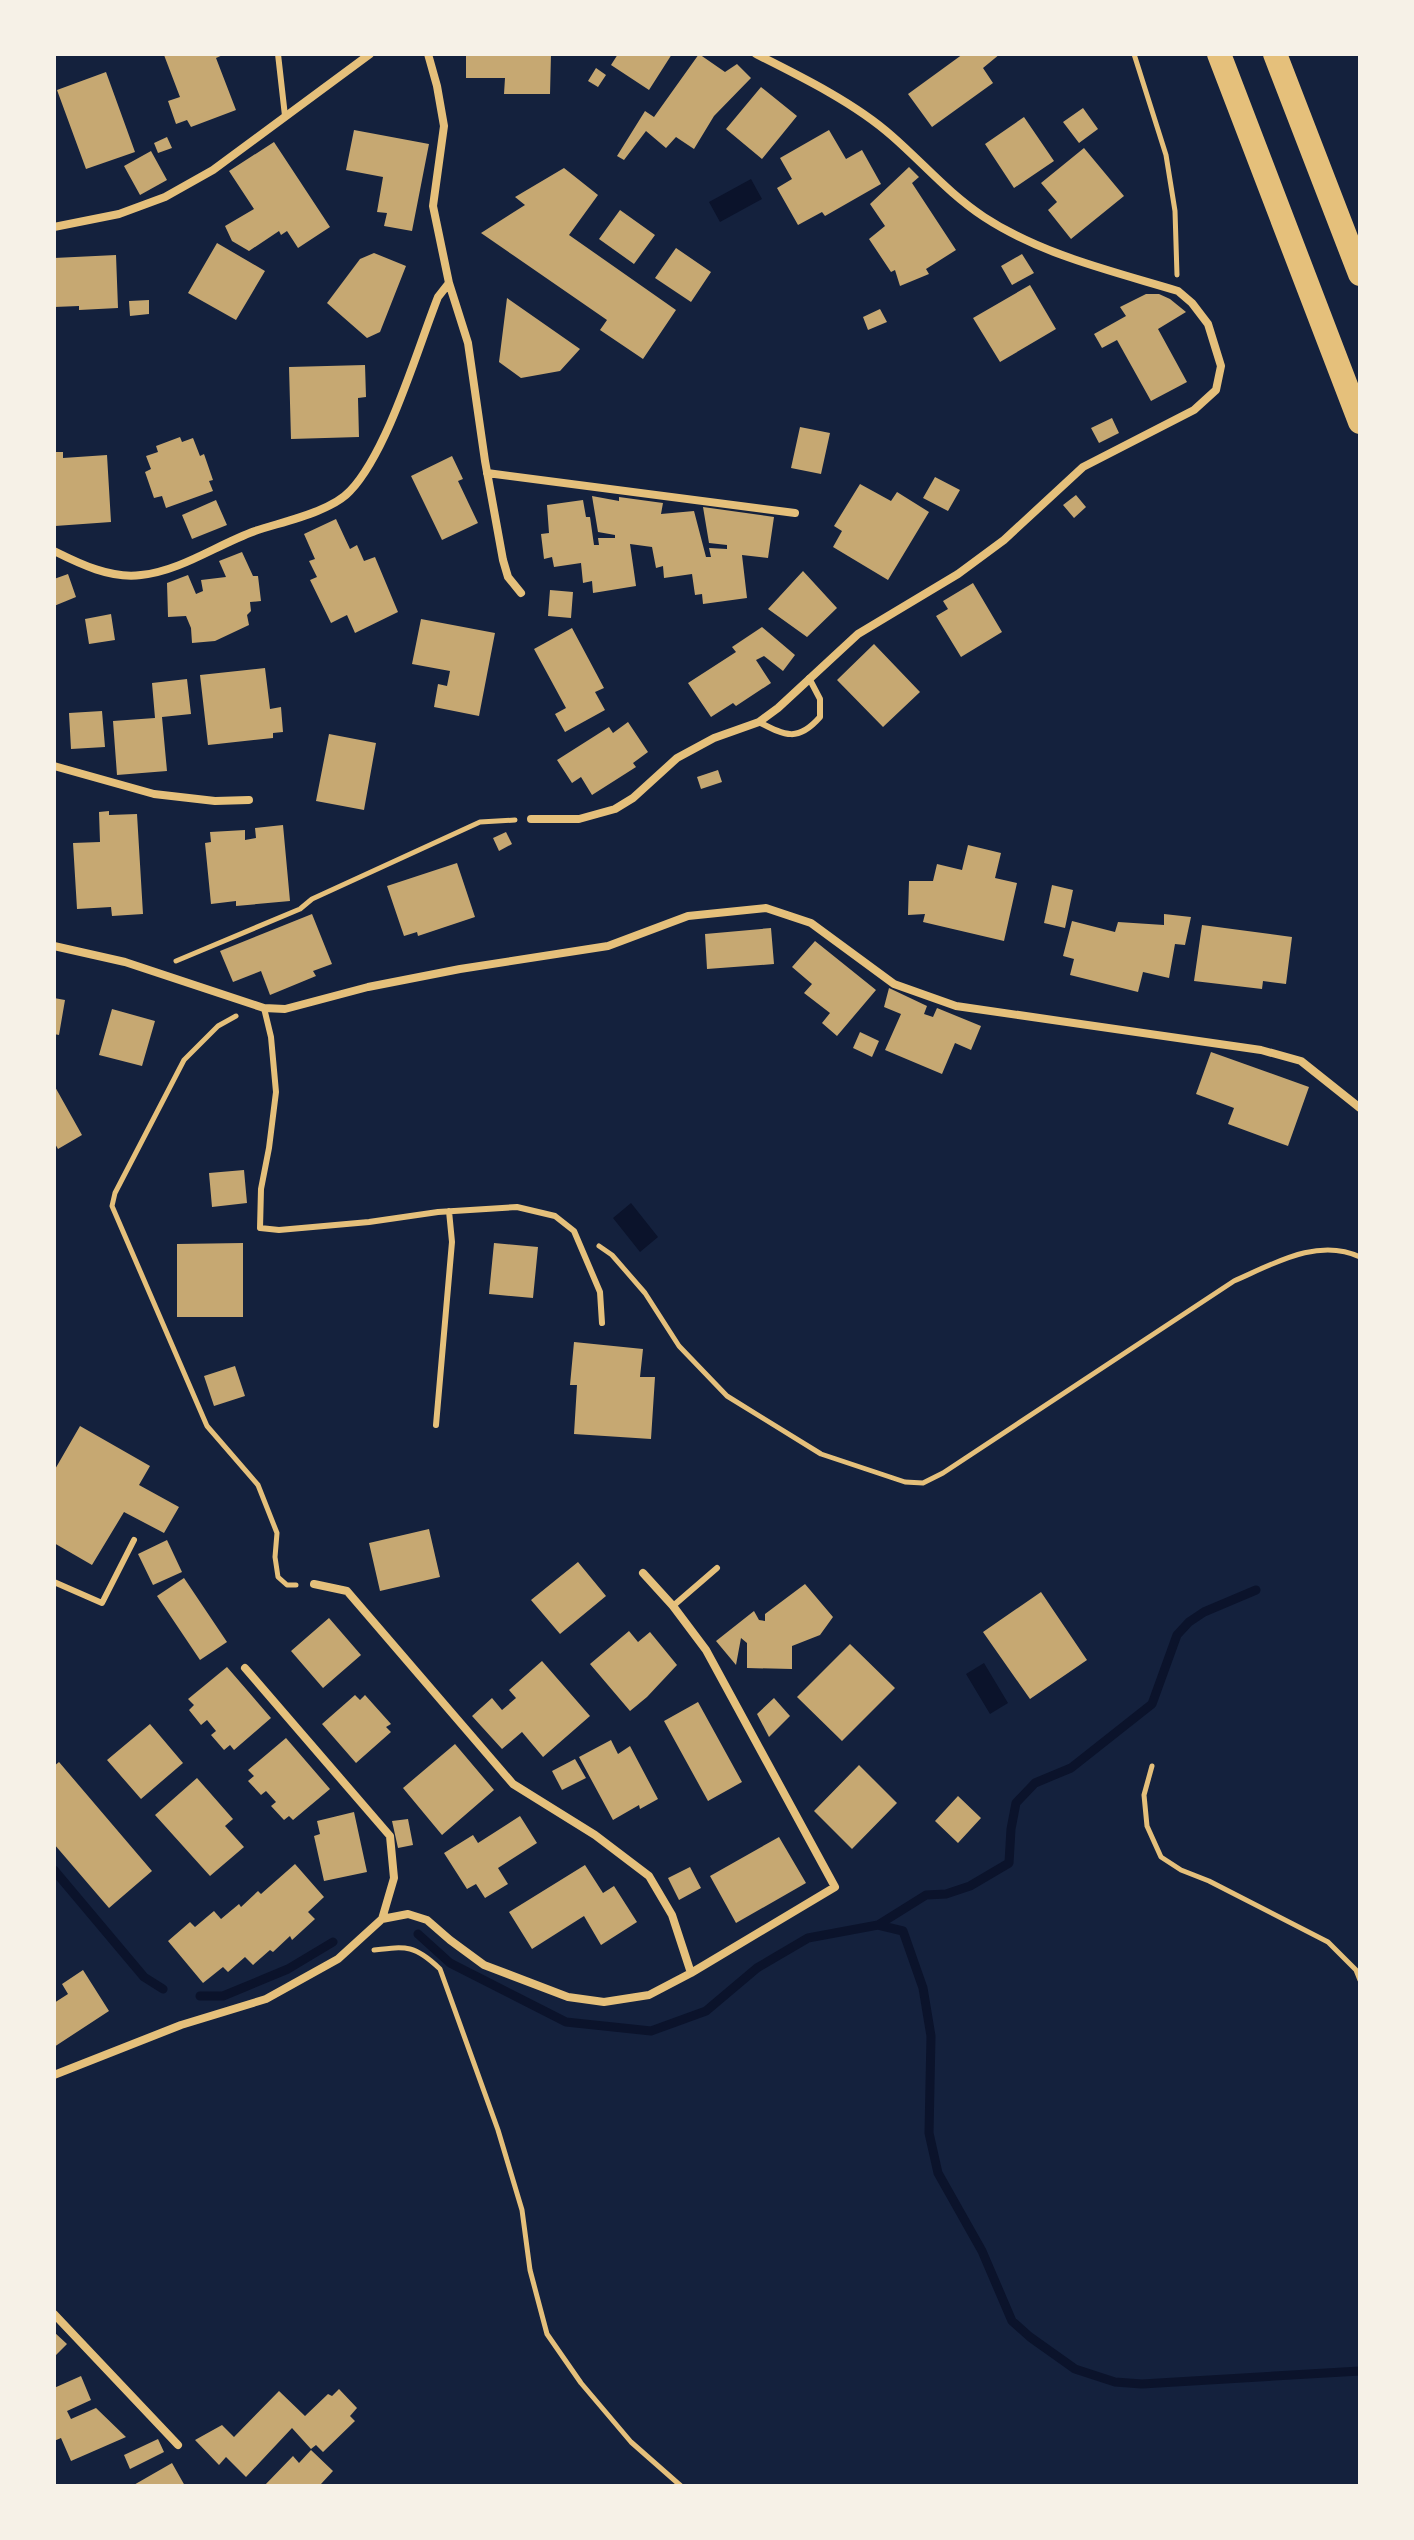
<svg xmlns="http://www.w3.org/2000/svg" width="1414" height="2540" font-family="'Alegreya Sans',sans-serif">
<style>
.water{fill:#0b132b}
.lines{fill:none;stroke-linecap:round;stroke-linejoin:round}
.stream{stroke:#0b132b;stroke-width:9}
.building{fill:#c6a872}
.path{stroke:#e5c07b;stroke-width:5}
.service{stroke:#e5c07b;stroke-width:6}
.minor{stroke:#e5c07b;stroke-width:8}
.motorway{stroke:#e5c07b;stroke-width:24}
</style>
<rect width="100%" height="100%" fill="#14213d"/>
<path class="water" d="M751,179L762,199L720,222L709,202Z
M631,1203L658,1237L640,1252L613,1218Z
M984,1663L1008,1703L990,1714L966,1674Z"/>
<g class="lines">
<path class="stream" d="M54,1870L144,1977L163,1989
M878,1925L903,1931L923,1988L931,2036L929,2133L938,2173L982,2251L1012,2321L1030,2337L1075,2369L1115,2382L1142,2384L1360,2371
M418,1934L450,1963L566,2022L651,2031L706,2011L757,1968L808,1938L878,1925L926,1895L946,1894L970,1886L1009,1863L1011,1829L1016,1803L1035,1783L1071,1768L1152,1704L1177,1635L1189,1622L1204,1612L1256,1590
M200,1996H223L288,1969L333,1942"/>
</g>
<path class="building" d="M225,54L216,58L236,110L191,127L187,120L176,124L168,101L180,97L164,55Z
M466,54H551L550,94H504L505,78H466Z
M618,54H672L649,90L611,65Z
M699,54L725,72L737,64L751,78L714,116L694,149L676,137L666,148L646,131L624,160L617,156L645,111L654,117Z
M963,54H1000L983,68L993,83L932,127L908,94Z
M596,68L606,75L598,87L588,81Z
M106,72L135,152L86,169L57,90Z
M761,87L797,116L762,159L726,129Z
M1083,108L1098,129L1079,143L1063,122Z
M1024,117L1054,161L1014,188L985,144Z
M354,130L429,144L412,231L384,226L387,213L377,212L383,177L346,170Z
M829,130L846,159L862,150L881,184L825,216L822,212L798,225L777,188L792,179L780,158Z
M167,137L172,148L158,153L154,143Z
M274,142L330,227L298,248L287,231L281,235L279,231L249,251L232,241L225,226L254,209L229,171Z
M1084,148L1124,196L1071,239L1048,210L1057,202L1041,183Z
M151,151L167,180L140,195L124,166Z
M909,167L919,177L912,183L956,250L926,269L929,274L900,286L895,270L891,272L869,239L885,226L870,204Z
M564,168L598,195L569,235L676,310L643,359L600,330L607,320L481,233L525,205L515,197Z
M620,210L655,235L634,264L599,239Z
M217,243L265,271L236,320L188,293Z
M676,248L711,272L691,302L655,278Z
M374,253L406,266L380,332L367,338L327,303L360,259Z
M1022,254L1034,273L1012,285L1001,266Z
M116,255L118,308L79,310V306L54,307V258Z
M1030,285L1056,329L1000,362L973,318Z
M1146,294H1159L1170,299L1186,312L1158,329L1187,382L1151,401L1117,340L1102,348L1094,334L1126,316L1120,307Z
M507,298L580,349L560,371L521,378L499,362Z
M149,300V314L130,316L129,301Z
M880,309L887,322L868,330L863,317Z
M365,365L366,397L358,398L359,437L291,439L289,367Z
M1112,418L1119,433L1099,443L1091,428Z
M800,427L830,433L821,474L791,468Z
M180,437L182,442L193,438L200,456L204,454L213,480L209,481L213,491L166,508L162,496L154,498L145,472L151,469L146,456L158,452L156,446Z
M54,452H63V458L107,455L111,522L55,526Z
M452,456L463,479L458,481L478,523L442,540L411,476Z
M935,477L960,490L948,511L923,498Z
M860,484L891,501L897,492L929,512L888,580L833,547L842,531L834,526Z
M1076,495L1086,507L1074,518L1063,505Z
M592,496L619,501V497L663,503L661,514L694,511L706,557H711L709,548L727,549V545L709,543L703,507L774,517L768,558L742,555L747,598L703,604L702,594L695,595L692,574L664,578L663,566L656,568L652,547L630,544L636,586L593,593L592,581L583,583L581,563L554,567L552,557L544,559L541,534L549,533L547,505L583,500L586,517H590L594,545H599L598,538H615V535L598,532Z
M216,500L227,525L192,539L182,515Z
M336,519L350,549L357,545L364,561L375,557L398,612L355,633L347,615L331,623L310,580L317,577L309,561L315,559L304,534Z
M242,552L253,576H258L261,601L250,602L251,611L247,615L249,625L215,641L192,643L191,628L186,616L168,617L167,583L188,575L196,594L203,591L201,580L226,577L219,561Z
M803,571L837,608L807,637L768,609Z
M68,574L76,597L54,606V579Z
M973,583L1002,632L961,657L936,616L948,609L943,601Z
M550,590L573,592L571,618L548,616Z
M111,614L115,640L89,644L85,619Z
M421,619L495,633L479,716L434,707L438,684L447,686L450,671L412,664Z
M762,627L795,655L783,671L764,656L756,660L771,683L736,706L733,703L711,717L688,683L736,652L732,647Z
M572,628L604,688L595,692L605,710L565,732L555,714L566,708L534,649Z
M874,644L920,692L883,727L837,680Z
M265,668L270,709L281,707L283,732L273,733V738L208,745L200,675Z
M187,679L191,714L162,717L167,771L117,775L113,721L155,718L152,683Z
M102,711L105,747L71,749L69,713Z
M628,722L648,752L633,763L636,767L592,795L581,777L572,783L557,760L609,727L613,733Z
M329,734L376,743L364,810L316,801Z
M718,770L722,782L701,789L697,777Z
M109,811V815L137,814L143,914L112,916L111,907L77,909L73,843L100,842L99,812Z
M283,825L290,901L236,906V901L211,904L205,843L211,842L210,832L245,830V840L256,838L255,828Z
M506,832L512,844L499,851L493,838Z
M968,845L1001,853L995,878L1017,883L1004,941L923,922L925,914L908,915L909,881H933L937,864L962,870Z
M457,863L475,917L418,936L417,932L404,936L387,886Z
M1052,885L1073,890L1065,928L1044,923Z
M312,914L332,964L313,971L316,976L270,995L261,971L233,982L220,951Z
M1164,914L1191,917L1185,945L1175,944L1169,978L1143,972L1138,992L1070,975L1074,959L1063,956L1072,921L1115,932L1118,922L1164,925Z
M1202,925L1292,937L1286,984L1263,981L1262,989L1194,981Z
M771,928L774,964L707,969L705,934Z
M815,941L876,990L837,1036L822,1023L830,1013L804,993L812,984L792,967Z
M889,988L927,1006L924,1014L933,1017L937,1008L981,1026L971,1050L955,1043L942,1074L885,1050L901,1014L884,1007Z
M54,998L65,1000L59,1035L54,1034Z
M112,1009L155,1021L142,1066L99,1055Z
M860,1032L879,1041L872,1057L853,1048Z
M1211,1052L1309,1087L1288,1146L1228,1124L1234,1108L1196,1094Z
M54,1085L82,1135L58,1149L54,1142Z
M244,1170L247,1203L212,1207L209,1173Z
M243,1243V1317H177V1244Z
M494,1243L538,1247L533,1298L489,1294Z
M574,1342L643,1349L640,1377H655L651,1439L574,1434L577,1385H570Z
M235,1366L245,1396L214,1406L204,1376Z
M80,1426L150,1466L139,1485L179,1507L164,1533L124,1512L92,1565L54,1543V1471Z
M429,1529L440,1577L380,1591L369,1543Z
M167,1540L182,1572L153,1585L138,1554Z
M578,1562L606,1596L560,1634L531,1600Z
M184,1578L227,1642L200,1660L157,1596Z
M805,1584L833,1617L820,1635L792,1646V1669L747,1668V1643L741,1638L736,1665L716,1641L754,1611L759,1620L765,1621V1614Z
M1041,1592L1087,1660L1030,1699L983,1632Z
M329,1618L361,1655L323,1688L291,1651Z
M629,1631L638,1642L650,1632L677,1665L647,1697L630,1711L590,1664Z
M850,1644L895,1688L842,1741L797,1697Z
M542,1661L590,1716L543,1757L522,1732L502,1749L472,1716L492,1698L502,1710L516,1698L509,1690Z
M227,1667L271,1718L234,1750L230,1745L224,1750L211,1735L216,1731L207,1720L201,1725L189,1710L194,1705L188,1699Z
M355,1695L360,1700L365,1695L391,1724L386,1727L391,1732L356,1763L322,1724Z
M774,1698L790,1716L769,1737L757,1714Z
M698,1702L742,1782L708,1801L664,1721Z
M150,1724L183,1763L141,1799L107,1760Z
M286,1738L330,1789L293,1820L289,1816L284,1820L271,1806L276,1802L266,1791L261,1795L248,1781L254,1776L248,1770Z
M611,1740L618,1754L630,1746L658,1799L640,1809L639,1805L613,1820L579,1757Z
M455,1744L494,1790L442,1835L403,1788Z
M575,1759L586,1778L562,1790L552,1771Z
M59,1762L152,1871L109,1908L54,1844V1766Z
M859,1765L897,1803L852,1849L814,1811Z
M197,1778L233,1819L225,1826L244,1847L210,1876L155,1815Z
M958,1796L981,1818L958,1843L935,1821Z
M354,1812L367,1872L324,1881L314,1836L320,1834L317,1821Z
M520,1816L537,1843L498,1868L508,1884L485,1898L476,1884L467,1889L444,1853L473,1835L478,1843Z
M408,1819L413,1845L398,1848L392,1821Z
M779,1837L806,1883L736,1923L710,1876Z
M295,1864L324,1897L308,1912L315,1919L292,1940L290,1936L273,1952L270,1950L253,1965L245,1957L228,1972L223,1967L203,1983L168,1941L190,1922L195,1927L214,1911L221,1919L239,1904L241,1907L258,1891L261,1894Z
M585,1865L603,1893L614,1886L637,1922L601,1945L584,1916L532,1949L509,1912Z
M690,1867L701,1888L679,1900L668,1878Z
M83,1970L109,2011L54,2047V2003L68,1994L62,1984Z
M54,2332L67,2344L54,2357Z
M81,2376L91,2400L67,2411L71,2419L96,2408L126,2437L71,2461L61,2438L54,2441V2388Z
M339,2389L357,2408L350,2416L355,2421L323,2452L316,2445L311,2449L292,2428L246,2477L226,2457L219,2465L195,2440L222,2425L234,2437L279,2391L305,2416L328,2394L332,2396Z
M158,2439L164,2452L130,2469L124,2455Z
M311,2450L333,2471L321,2484L323,2486H264L293,2456L299,2463Z
M172,2463L185,2486H132Z"/>
<g class="lines">
<path class="path" d="M1134,54L1166,155L1175,211L1177,275
M176,961L300,909L312,899L480,822L515,820
M236,1016L218,1026L184,1060L115,1193L112,1206L207,1426L258,1485L277,1533L275,1557L278,1577L287,1585H296
M599,1246L612,1255L645,1293L679,1346L727,1396L821,1454L905,1482L923,1483L943,1473L1234,1281C1273,1264 1318,1237 1360,1257
M1152,1766L1144,1795L1147,1826L1161,1857L1181,1870L1209,1881L1328,1942L1356,1970L1360,1980
M374,1950C407,1946 415,1945 440,1969L498,2130L522,2210L530,2270L547,2334L581,2383L631,2442L681,2486"/>
<path class="service" d="M278,54L285,116
M759,722C786,736 798,742 820,717V699L809,678
M264,1008L271,1037L276,1092L269,1148L261,1189L260,1228L279,1230L369,1222L438,1212L517,1207L555,1216L574,1231L600,1292L602,1323
M436,1425L452,1242L449,1211
M54,1582L102,1603L134,1540
M673,1606L717,1568"/>
<path class="minor" d="M54,227L119,214L165,197L213,170L370,54
M449,283L468,343L485,461L503,560L508,577L521,593
M487,473L795,513
M54,551C80,564 111,579 141,575C181,571 218,544 255,531C281,522 331,512 350,491C388,451 417,350 438,297L449,283L433,206L444,126L437,86L428,54
M54,766L154,794L215,801L249,800
M531,819H579L615,809L633,798L677,758L714,738L759,722L778,708L858,634L958,574L1004,540L1083,467L1194,410L1216,390L1221,366L1208,324L1192,303L1178,291C1112,271 1042,255 984,217C949,194 923,163 892,136C855,103 800,76 756,54
M54,946L125,962L264,1008L285,1009L368,987L460,969L608,946L688,916L766,908L811,923L894,984L956,1006L1261,1050L1301,1061L1360,1108
M643,1573L673,1606L706,1650L835,1887L691,1973
M314,1584L347,1591L513,1784L595,1835L649,1876L672,1915L691,1973L649,1995L604,2002L568,1997L484,1965L450,1940L427,1920L408,1914L382,1919
M54,2075L181,2025L266,1999L338,1959L382,1919L394,1878L390,1836L245,1668
M54,2314L178,2445"/>
<path class="motorway" d="M1219,54L1360,422
M1275,54L1360,274"/>
</g>
<rect width="1414" height="2540" fill="none" stroke="#f6f1e7" stroke-width="112"/>
</svg>
